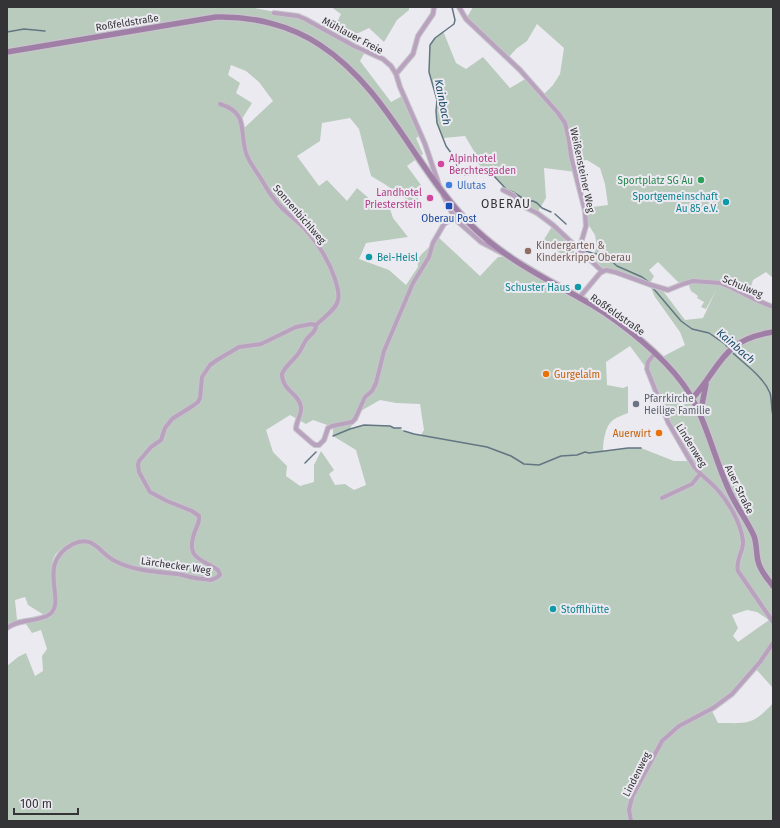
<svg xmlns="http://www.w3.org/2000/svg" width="780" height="828" font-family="'Fira Sans',sans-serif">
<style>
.green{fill:#b9cbbc;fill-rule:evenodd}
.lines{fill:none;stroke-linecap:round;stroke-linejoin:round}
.stream{stroke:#637683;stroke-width:1.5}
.minor-casing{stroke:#c7c5cc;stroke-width:6}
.secondary-casing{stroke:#c7c5cc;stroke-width:8}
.minor{stroke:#b9a2bd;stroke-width:4}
.secondary{stroke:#a07fa6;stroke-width:5.5}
.hotel-dot{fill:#d1479c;stroke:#eceaf1;stroke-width:1.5}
.leisure-dot{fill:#2e9e5b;stroke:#eceaf1;stroke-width:1.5}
.shop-dot{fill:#3f7fe0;stroke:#eceaf1;stroke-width:1.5}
.culture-dot{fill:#0f9aa8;stroke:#eceaf1;stroke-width:1.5}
.transit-dot{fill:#1a4fb4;stroke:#eceaf1;stroke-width:1.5}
.education-dot{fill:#8d6e63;stroke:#eceaf1;stroke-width:1.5}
.food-dot{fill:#e8710a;stroke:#eceaf1;stroke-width:1.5}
.worship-dot{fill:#6b7280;stroke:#eceaf1;stroke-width:1.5}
.labels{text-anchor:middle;stroke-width:4;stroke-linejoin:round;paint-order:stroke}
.street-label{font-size:10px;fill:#343336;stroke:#eceaf1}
.hotel-label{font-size:10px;fill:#b23c85;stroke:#eceaf1;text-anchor:start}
.leisure-label{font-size:10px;fill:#27864d;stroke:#eceaf1;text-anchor:end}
.shop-label{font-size:10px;fill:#366cbe;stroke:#eceaf1;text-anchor:start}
.culture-label{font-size:10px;fill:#0d838f;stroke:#eceaf1;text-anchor:end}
.transit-label{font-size:10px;fill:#164399;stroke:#eceaf1}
.education-label{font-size:10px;fill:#785e54;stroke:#eceaf1;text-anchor:start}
.food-label{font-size:10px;fill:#c56008;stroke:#eceaf1;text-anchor:start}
.worship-label{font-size:10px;fill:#5b616d;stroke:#eceaf1;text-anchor:start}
.water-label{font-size:11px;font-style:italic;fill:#174964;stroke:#eceaf1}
.quarter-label{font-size:12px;letter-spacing:1px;fill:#343336;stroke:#eceaf1}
</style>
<rect width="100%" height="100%" fill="#eceaf1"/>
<path class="green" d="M7,7H249L298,16L318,26L324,22L336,24L341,14L331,7H409V10L397,20L384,42L369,28L352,36L347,42L365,52L360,61L391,102L404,95L421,135L416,138L423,154L407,166L421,185L417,187L418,200L421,210L386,185L371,176L359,129L350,118L322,123L320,141L297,156L319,186L327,180L347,201L357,188L380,208L389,206L393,218L408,237L366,243L359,259L389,270L406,285L418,267C417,255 422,255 429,247C432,244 434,240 437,236L480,276L498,257L507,256L594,306L660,358L685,345L680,332L655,297L651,288L663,291L685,320L703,318L716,290L706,309L701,307L704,302L697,298L698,296L691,291L689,286L691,284L699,283L702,281L683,284L678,282L658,262L649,270L654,276L650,283L616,270L603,268L592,257L597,247L595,235L586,221L585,208L608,205L605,184L600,168L587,160L573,162L576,172L544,168L546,198L537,213C520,206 507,189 494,177C487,169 477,164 469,157L475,153L465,136L443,138L437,123L436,111L437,100L429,72L430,45L435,38L443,31L456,63L466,69L483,57L510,88L527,78L543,95L553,85L560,74L564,48L537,24L527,41L516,49L508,58L466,19L473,7H773V278L766,272L753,280L748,296L773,307V821H7V666L18,657L26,653L35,676L43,671L42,656L47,649L41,630L32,633L26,624L27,622L45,617L55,609C55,598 53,565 59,557C64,549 75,546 83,542L98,549L114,563L157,575L158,572C145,569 129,566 116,560C104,555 98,539 83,539C76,539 72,542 67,545C63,548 58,551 55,555C45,572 64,606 44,615L28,605L25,597L15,600L17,620L7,626ZM231,65L246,71L259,82L273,101L242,130L240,122L252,103L236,93L240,83L228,75ZM630,346L647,369L668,422L690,461H674L641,448H628L603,451C603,442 605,426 613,420C617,417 623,415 628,413V386L623,388L607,385L606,362ZM380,400L396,403L420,404L424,430L421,435L408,433L399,428H394L390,426L364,425L350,429L359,412ZM290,415L306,424L313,420L333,427V436L356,450L366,485L354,490L345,484L335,485L329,474L334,470L321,451L314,465V482L300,486L286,476L287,466L273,452L266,430ZM747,610L757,612L769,620L738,642L733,636L738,628L732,615ZM755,668L772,687V704C752,726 747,723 718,723L711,709L739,687Z
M553,225L579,250L571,261L543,241Z"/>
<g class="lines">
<path class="stream" d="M452,7L455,20L454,24L435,38L430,45L429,72L437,100L436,111L437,123L446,146L454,157L459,171L465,175H469L480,167L494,176L507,190L513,192L527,201H533L537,203L542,208L551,212
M7,32L24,29L45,31
M555,214L566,224
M583,250L595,254L602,253L617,266L642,277L649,282
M653,288L681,321L692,329L709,333L725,344L729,349
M732,352C744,364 763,376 770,393C772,400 771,408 773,415
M404,431L414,434L487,447L511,456L524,464L539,465L561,456L577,455L585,452L589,453L628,448H641
M333,436L350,429L364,425L390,426L394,428H401
M305,463L316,452"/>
<g class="minor-casing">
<path id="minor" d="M459,7L466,19L520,70L558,113L565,123L569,140L571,156L585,211L586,226L579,250
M274,13L298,16L305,19L354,46L383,59L391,66L396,74L400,87L425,144L439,185
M396,74L413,54L418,36L433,14L434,7
M220,104C249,113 239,130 246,153C249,163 258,173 263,182C268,191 274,200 281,207C288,214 296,220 304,228C317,242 329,261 335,279C337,286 340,294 338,300C336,310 323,318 316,325C316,333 310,334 306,340C303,345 301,350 298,354C293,361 285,366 282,374C282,391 299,393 301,407C302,415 296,421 296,429L312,443L315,445H319L324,440L328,428L332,426L352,422L355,419L365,397L372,391L376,383L384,351L413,283L429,257L433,243L444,224L453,218
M503,190L513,195L523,206L537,213L553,225L602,271
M443,195L455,219L481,242L502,253
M579,298L600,273L606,270L615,272L651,285L668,290L683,284L693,281L720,283L730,287L756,300L773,307
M655,353L648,362L647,369L668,422L694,467C701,475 709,481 716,488C728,501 741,523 743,541C744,551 735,560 738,571L773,622
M662,498L692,484L700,474
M7,628C19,618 38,623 50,614C67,600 35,564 73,544C94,534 100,554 115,561C134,571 157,572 177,574C184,575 189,577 195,578C200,579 206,579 211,580L216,578L220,575L218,570C200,558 185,559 195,531C197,526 200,522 199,516L192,511L167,501L150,492L139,472L138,465L139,461L151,447L161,440L165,428L172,419L194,405L198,402L200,398L202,377L210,365L217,360L239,347L261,344L296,327L311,324L316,325
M631,821L629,810L632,797L662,741L679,726L713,708L732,694L760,662L773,643"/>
</g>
<g class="secondary-casing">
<path id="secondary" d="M7,52L216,17C252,16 290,25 320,45C389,90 417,174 476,230C511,263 551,281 592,305C622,323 663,356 683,384C705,414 713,455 728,488C735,505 747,520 754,536C757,544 756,553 758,561C760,571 767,578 773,586
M692,399C722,365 722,340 773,332
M700,415L706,384"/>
</g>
<use href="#minor" class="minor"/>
<use href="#secondary" class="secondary"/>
</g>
<g class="hotel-dot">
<circle cx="441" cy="164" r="4"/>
<circle cx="430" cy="198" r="4"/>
</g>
<circle class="leisure-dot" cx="701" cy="180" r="4"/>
<circle class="shop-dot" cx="449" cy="185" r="4"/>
<g class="culture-dot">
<circle cx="726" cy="202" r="4"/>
<circle cx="369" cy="257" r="4"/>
<circle cx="578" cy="287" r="4"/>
<circle cx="553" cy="609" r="4"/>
</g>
<rect class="transit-dot" x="445" y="202" width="8" height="8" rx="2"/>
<circle class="education-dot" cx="528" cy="251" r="4"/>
<g class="food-dot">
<circle cx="546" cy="374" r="4"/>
<circle cx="659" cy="433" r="4"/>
</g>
<circle class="worship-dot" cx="636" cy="404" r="4"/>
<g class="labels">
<g class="street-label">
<text transform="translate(127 22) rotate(-9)" y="4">Roßfeldstraße</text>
<text transform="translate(353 35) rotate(28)" y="4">Mühlauer Freie</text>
<text transform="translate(583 170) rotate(78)" y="4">Weißensteiner Weg</text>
<text transform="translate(300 214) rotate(49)" y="4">Sonnenbichlweg</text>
<text transform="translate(743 286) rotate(23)" y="4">Schulweg</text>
<text transform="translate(618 314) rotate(35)" y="4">Roßfeldstraße</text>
<text transform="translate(692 445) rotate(58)" y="4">Lindenweg</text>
<text transform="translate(740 489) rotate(64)" y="4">Auer Straße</text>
<text transform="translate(176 565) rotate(8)" y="4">Lärchecker Weg</text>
<text transform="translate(636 774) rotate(-63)" y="4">Lindenweg</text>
</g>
<g class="hotel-label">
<text x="449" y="162">Alpinhotel<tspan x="449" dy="12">Berchtesgaden</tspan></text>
<text x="422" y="196" text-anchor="end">Landhotel<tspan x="422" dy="12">Priesterstein</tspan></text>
</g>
<g class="leisure-label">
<text x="693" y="184">Sportplatz SG Au</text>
</g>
<g class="shop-label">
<text x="457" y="189">Ulutas</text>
</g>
<g class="culture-label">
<text x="718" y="200">Sportgemeinschaft<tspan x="718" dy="12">Au 85 e.V.</tspan></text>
<text x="377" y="261" text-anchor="start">Bei-Heisl</text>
<text x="570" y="291">Schuster Haus</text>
<text x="561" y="613" text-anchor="start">Stofflhütte</text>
</g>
<g class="transit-label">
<text x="449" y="222">Oberau Post</text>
</g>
<g class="education-label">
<text x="536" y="249">Kindergarten &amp;<tspan x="536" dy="12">Kinderkrippe Oberau</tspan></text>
</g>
<g class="food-label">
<text x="554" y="378">Gurgelalm</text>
<text x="651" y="437" text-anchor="end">Auerwirt</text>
</g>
<g class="worship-label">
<text x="644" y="402">Pfarrkirche<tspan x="644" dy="12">Heilige Familie</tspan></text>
</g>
<g class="water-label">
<text transform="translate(443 102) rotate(79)" y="4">Kainbach</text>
<text transform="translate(736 346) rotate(41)" y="4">Kainbach</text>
</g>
<g class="quarter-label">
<text x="506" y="208">OBERAU</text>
</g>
</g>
<rect width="780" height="828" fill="none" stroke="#343336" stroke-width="16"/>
<path d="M14 808v6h64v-6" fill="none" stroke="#343336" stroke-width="2"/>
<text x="20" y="808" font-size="12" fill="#343336" stroke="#eceaf1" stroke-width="3" paint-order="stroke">100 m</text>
</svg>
